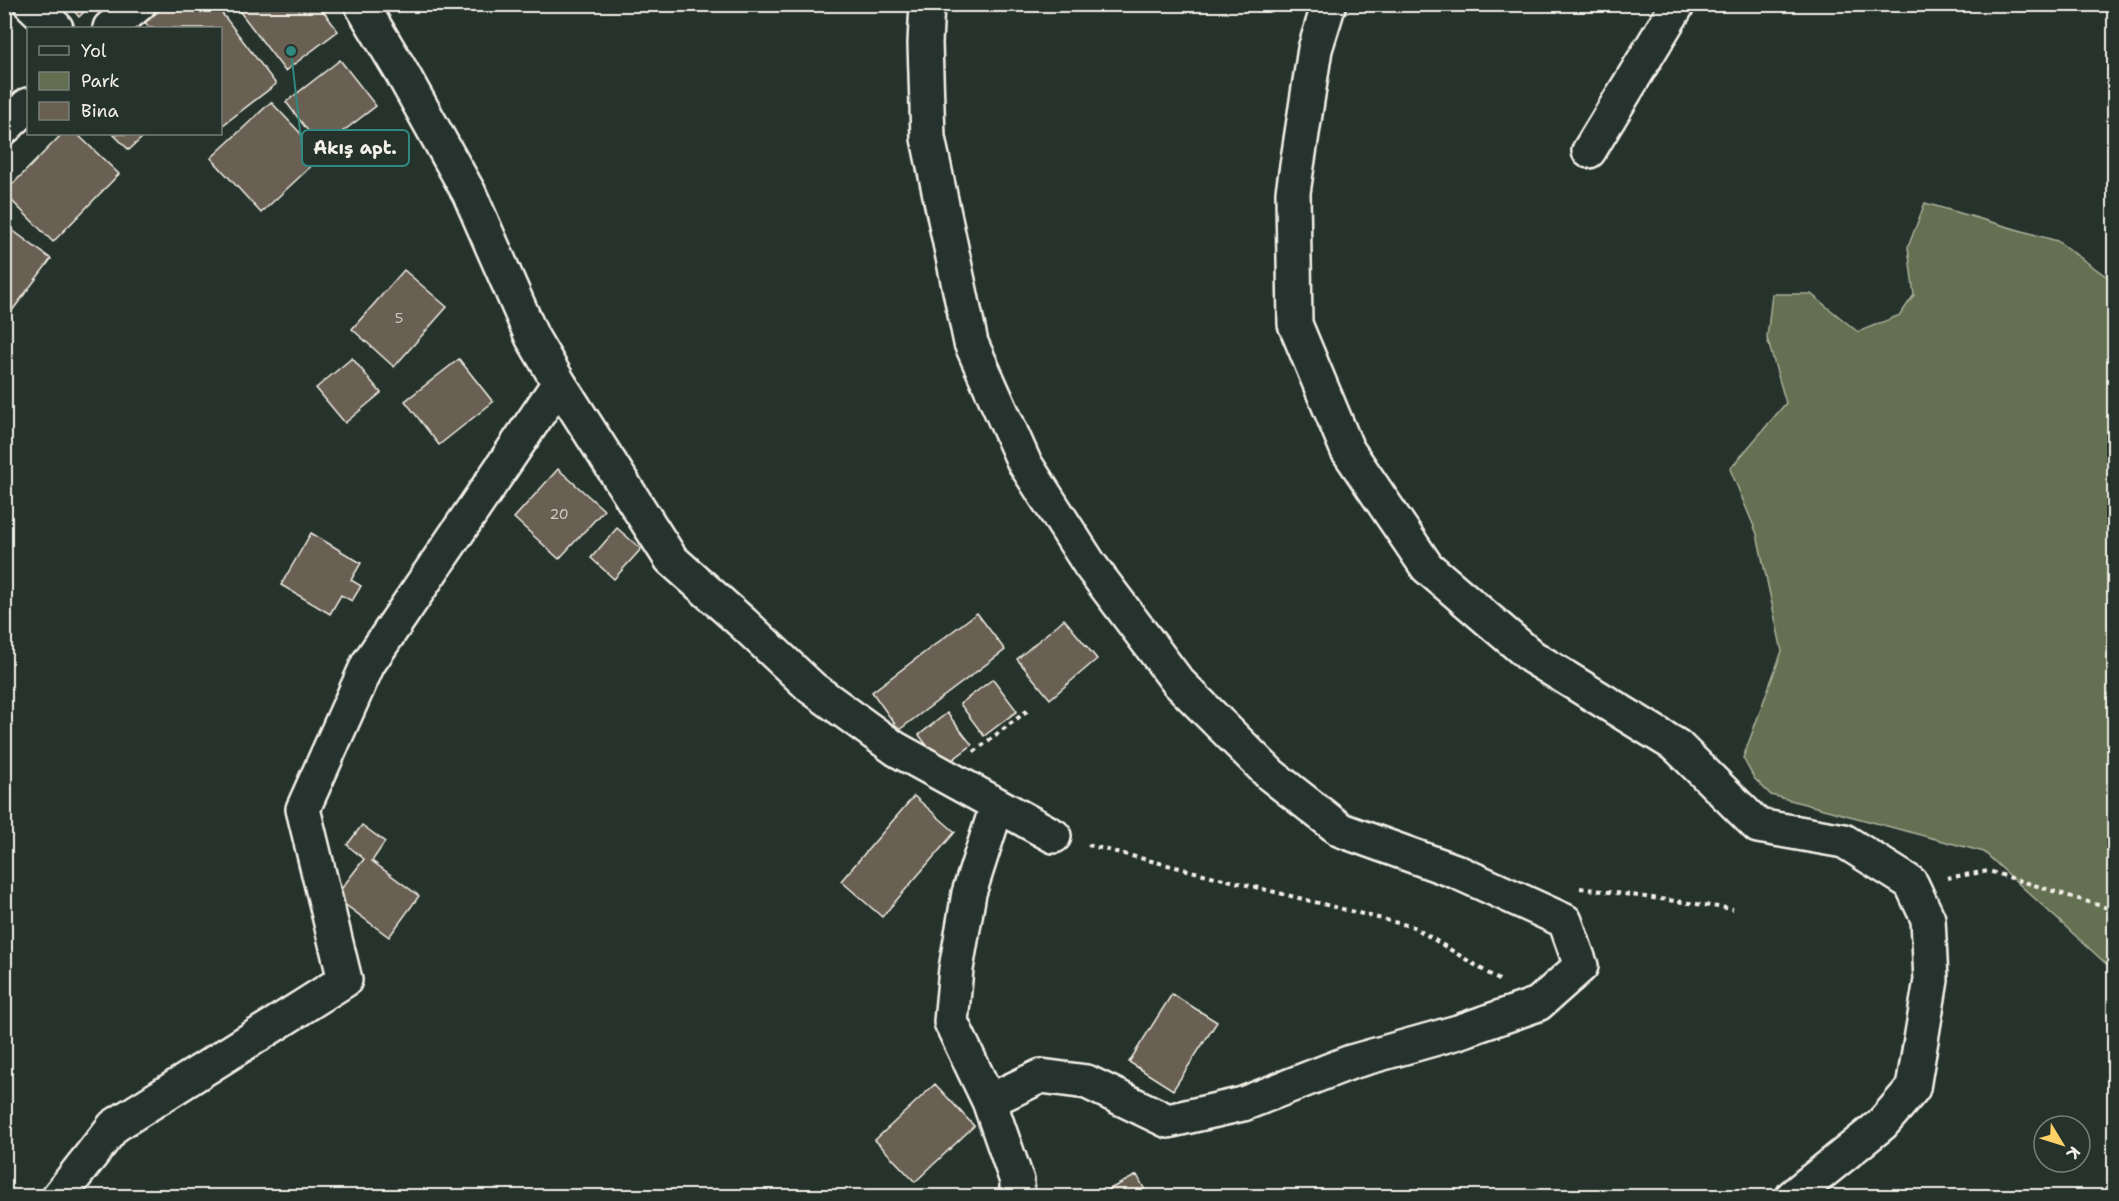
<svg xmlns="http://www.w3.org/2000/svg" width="2119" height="1201" font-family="'Shantell Sans',sans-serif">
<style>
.green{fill:#636f51;stroke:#acb09c;stroke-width:1.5}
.building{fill:#696052;stroke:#f4f1e8;stroke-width:1.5}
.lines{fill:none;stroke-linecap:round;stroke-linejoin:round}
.minor-casing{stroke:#f4f1e8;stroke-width:38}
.path{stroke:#f4f1e8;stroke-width:4;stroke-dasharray:4.5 4.5;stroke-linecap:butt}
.minor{stroke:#26332d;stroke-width:33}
.labels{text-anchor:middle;stroke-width:5;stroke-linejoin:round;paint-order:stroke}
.number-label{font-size:14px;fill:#d1cdc2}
.leader{fill:none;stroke:#318880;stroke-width:2}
.callout-dot{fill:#318880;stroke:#26332d;stroke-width:2}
.callout{fill:#26332d;stroke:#318880;stroke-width:2}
.callout-label{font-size:18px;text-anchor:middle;font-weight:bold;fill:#f4f1e8}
</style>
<rect width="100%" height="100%" fill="#26332d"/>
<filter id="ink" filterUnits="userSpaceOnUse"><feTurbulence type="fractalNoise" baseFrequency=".0167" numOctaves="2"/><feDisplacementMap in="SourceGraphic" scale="12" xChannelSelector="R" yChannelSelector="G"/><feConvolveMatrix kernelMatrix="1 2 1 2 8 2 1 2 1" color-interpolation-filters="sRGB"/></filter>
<g filter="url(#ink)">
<path class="green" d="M1925,203L2057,241L2114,282V971L1984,852L1771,795L1754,778L1743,758L1782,651L1757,534L1730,469L1786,403L1767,338L1772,294H1811L1858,332L1900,315L1914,295L1908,247Z"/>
<path class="building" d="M68,4H92L79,17Z
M168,4H215L276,84L223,125L220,122V28H149L145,22Z
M234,4H318L338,31L285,71Z
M340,60L376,106L321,148L286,102Z
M271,102L322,156L261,213L211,158Z
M62,134H77L119,174L53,242L4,193Z
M113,134H146L129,150Z
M4,224L51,259L5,320L4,319Z
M404,270L447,307L394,367L352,329Z
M352,358L381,393L345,423L316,388Z
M459,359L493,402L439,445L405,401Z
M558,469L604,510L559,559L514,518Z
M617,528L641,549L614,579L591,558Z
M311,533L361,563L351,580L361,586L352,601L341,595L330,614L281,585Z
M977,613L1005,650L899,730L872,692Z
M1064,619L1097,659L1050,699L1017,659Z
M993,679L1017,711L984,736L960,704Z
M947,713L972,745L943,767L919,735Z
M914,796L955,832L882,917L841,881Z
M362,825L385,842L372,861L419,896L389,937L335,897L364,859L347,845Z
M1172,994L1217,1022L1173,1090L1129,1062Z
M935,1084L974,1126L915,1182L875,1140Z
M1137,1175L1148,1196H1096Z"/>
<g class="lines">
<g class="minor-casing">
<path id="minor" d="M31,4L56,28
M361,4L401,71L469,193L532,337L559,383L671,559L743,623L812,688L896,749L1054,836
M927,4L925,43L928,138L971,343L1024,462L1090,565L1178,682L1271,775L1341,830L1455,871L1565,921L1581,966L1538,1004L1458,1032L1351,1062L1243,1104L1168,1121L1087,1082L1041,1076L989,1101
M1329,4L1315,49L1293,192L1295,324L1347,449L1427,567L1532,657L1677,746L1758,826L1844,841L1911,883L1928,919L1931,980L1913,1088L1882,1124L1793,1196
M110,28L139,4
M4,128L28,105
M1589,151L1678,4
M997,806L969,893L956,969L951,1022L989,1101L1017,1181V1196
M59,1196L114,1126L345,980L303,809L368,664L559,383"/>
</g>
<path class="path" d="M974,752L1028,710
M1088,845L1414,927L1499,980
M1947,878L1989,871L2114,910
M1580,888L1733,909"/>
<use href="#minor" class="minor"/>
</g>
</g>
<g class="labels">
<g class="number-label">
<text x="399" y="323">5</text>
<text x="559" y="519">20</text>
</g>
</g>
<path class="leader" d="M291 51L302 148"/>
<circle class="callout-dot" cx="291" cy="51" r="6"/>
<rect class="callout" x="302" y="130" width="107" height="36" rx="6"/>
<g class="callout-label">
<text x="355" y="154">Akış apt.</text>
</g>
<rect width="2119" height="1201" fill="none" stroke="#26332d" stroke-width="24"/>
<rect x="12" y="12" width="2095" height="1177" fill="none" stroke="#f4f1e8" stroke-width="2" filter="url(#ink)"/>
<rect x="27" y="27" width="195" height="108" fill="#26332d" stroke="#787f78" stroke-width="1.5"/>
<rect x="39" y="46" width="30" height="9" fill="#26332d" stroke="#787f78" stroke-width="1.5"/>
<text x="81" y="57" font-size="18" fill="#f4f1e8">Yol</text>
<rect x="39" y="72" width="30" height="18" fill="#636f51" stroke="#787f78" stroke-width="1.5"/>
<text x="81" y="87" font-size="18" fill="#f4f1e8">Park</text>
<rect x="39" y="102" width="30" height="18" fill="#696052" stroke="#787f78" stroke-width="1.5"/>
<text x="81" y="117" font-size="18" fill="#f4f1e8">Bina</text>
<g transform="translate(2062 1144) rotate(128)"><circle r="28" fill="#26332d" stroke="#787f78" stroke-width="1.5"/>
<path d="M0-4.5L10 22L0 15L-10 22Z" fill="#ffd166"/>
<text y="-9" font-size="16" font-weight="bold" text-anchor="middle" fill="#f4f1e8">K</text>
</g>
</svg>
